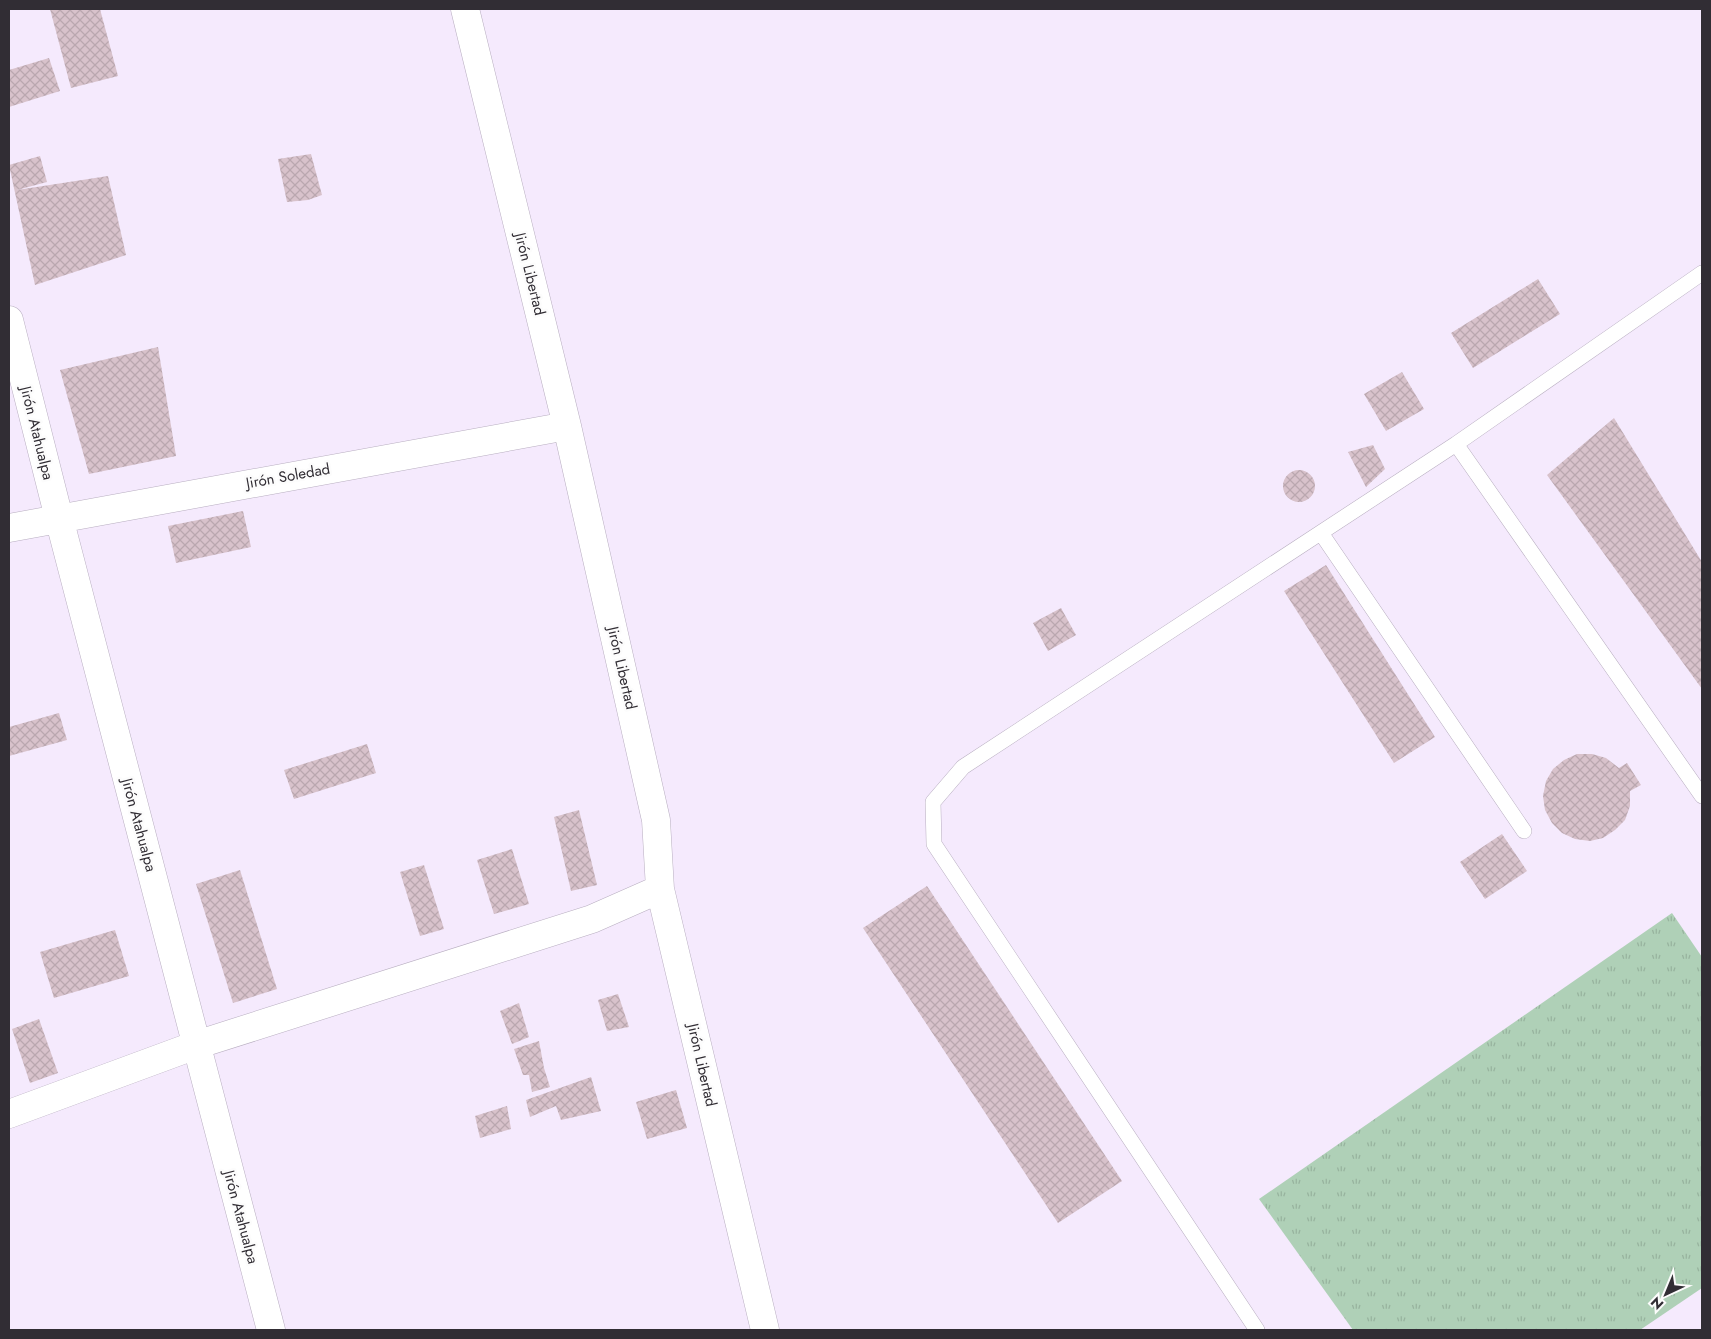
<svg xmlns="http://www.w3.org/2000/svg" width="1711" height="1339" font-family="Jost,sans-serif">
<style>
.grass{fill:url(#grass-tufts)}
.building{fill:url(#building-cross-hatch)}
.lines{fill:none;stroke-linecap:round;stroke-linejoin:round}
.lane-casing{stroke:#b8aec0;stroke-width:16}
.street-casing{stroke:#b8aec0;stroke-width:29}
.lane{stroke:#fff;stroke-width:15}
.street{stroke:#fff;stroke-width:28}
.labels{text-anchor:middle;stroke-width:5;stroke-linejoin:round;paint-order:stroke}
.street-label{font-size:15px;fill:#312d34;stroke:#fcfcfc}
</style>
<defs>
<pattern id="grass-tufts" width="24" height="20" patternUnits="userSpaceOnUse" patternTransform="scale(1.25)"><rect width="24" height="20" fill="#afd0b7"/><path d="M3 7l-1-3M5 7V3M7 7l1-3M15 17l-1-3M17 17v-4M19 17l1-3" fill="none" stroke="#97b39e"/></pattern>
<pattern id="building-cross-hatch" width="8" height="8" patternUnits="userSpaceOnUse" patternTransform="scale(1.25)"><rect width="8" height="8" fill="#d8c2cb"/><path d="M0 0l8 8M0 8l8-8" fill="none" stroke="#baa7af"/></pattern>
</defs>
<rect width="100%" height="100%" fill="#f5eafd"/>
<path class="grass" d="M1672,913L1702,957V1288L1640,1330H1353L1259,1199Z"/>
<path class="building" d="M50,9H100L118,76L71,88Z
M49,58L60,91L9,107V70Z
M311,154L322,195L308,200L287,202L278,159Z
M40,156L47,182L17,190L108,176L126,255L35,285L9,165Z
M1538,279L1560,314L1473,368L1451,333Z
M158,347L176,456L89,474L60,370Z
M1402,372L1424,409L1386,431L1364,394Z
M1614,418L1702,562V689L1547,475Z
M1373,445L1385,469L1366,487L1348,452Z
M1283 486a16 16 0 1 1 32 0a16 16 0 1 1-32 0Z
M243,511L251,547L176,563L168,526Z
M1326,565L1435,737L1394,763L1284,591Z
M1061,608L1076,635L1048,651L1033,623Z
M59,713L67,740L9,756V727Z
M367,744L376,773L294,799L284,770Z
M1577,754H1592L1606,758L1619,768L1627,763L1641,785L1630,791V806L1625,820L1615,830L1603,838L1590,841L1575,839L1562,833L1552,823L1545,810L1543,796L1546,781L1553,769L1564,760Z
M579,810L597,885L571,891L554,817Z
M1502,834L1527,871L1485,899L1460,862Z
M512,849L529,904L494,914L477,860Z
M424,865L444,929L420,936L400,872Z
M240,870L277,989L233,1003L196,884Z
M927,886L1122,1181L1058,1223L863,928Z
M115,930L129,976L54,998L40,952Z
M618,994L629,1027L607,1031L598,1000Z
M519,1003L529,1037L512,1044L500,1011Z
M39,1019L58,1073L30,1083L12,1029Z
M539,1041L544,1068L550,1087L532,1092L529,1075H523L514,1049Z
M591,1077L601,1111L561,1120L556,1106L530,1117L526,1100Z
M676,1090L687,1128L647,1139L636,1102Z
M507,1106L511,1129L480,1138L475,1116Z"/>
<g class="lines">
<g class="lane-casing">
<path id="lane" d="M1456,444L1702,796
M1321,533L1524,831
M1257,1330L934,844L933,802L963,767L1456,444L1702,273"/>
</g>
<g class="street-casing">
<path id="street" d="M465,9L567,426L656,820L660,889L765,1330
M9,320L59,518L271,1330
M9,528L567,426
M9,1114L196,1045L592,919L660,889"/>
</g>
<use href="#lane" class="lane"/>
<use href="#street" class="street"/>
</g>
<g class="labels">
<g class="street-label">
<text transform="translate(530 274) rotate(76)" y="5">Jirón Libertad</text>
<text transform="translate(37 433) rotate(76)" y="5">Jirón Atahualpa</text>
<text transform="translate(288 476) rotate(-10)" y="5">Jirón Soledad</text>
<text transform="translate(622 668) rotate(77)" y="5">Jirón Libertad</text>
<text transform="translate(139 825) rotate(75)" y="5">Jirón Atahualpa</text>
<text transform="translate(702 1065) rotate(77)" y="5">Jirón Libertad</text>
<text transform="translate(241 1217) rotate(75)" y="5">Jirón Atahualpa</text>
</g>
</g>
<rect width="1711" height="1339" fill="none" stroke="#312d34" stroke-width="20"/>
<g transform="translate(1666 1294) rotate(224)" stroke="#fcfcfc" stroke-width="4" paint-order="stroke">
<path d="M0-4L9 19L0 12L-9 19Z" fill="#312d34"/>
<text y="-8" font-size="14" font-weight="bold" text-anchor="middle" fill="#312d34">N</text>
</g>
</svg>
